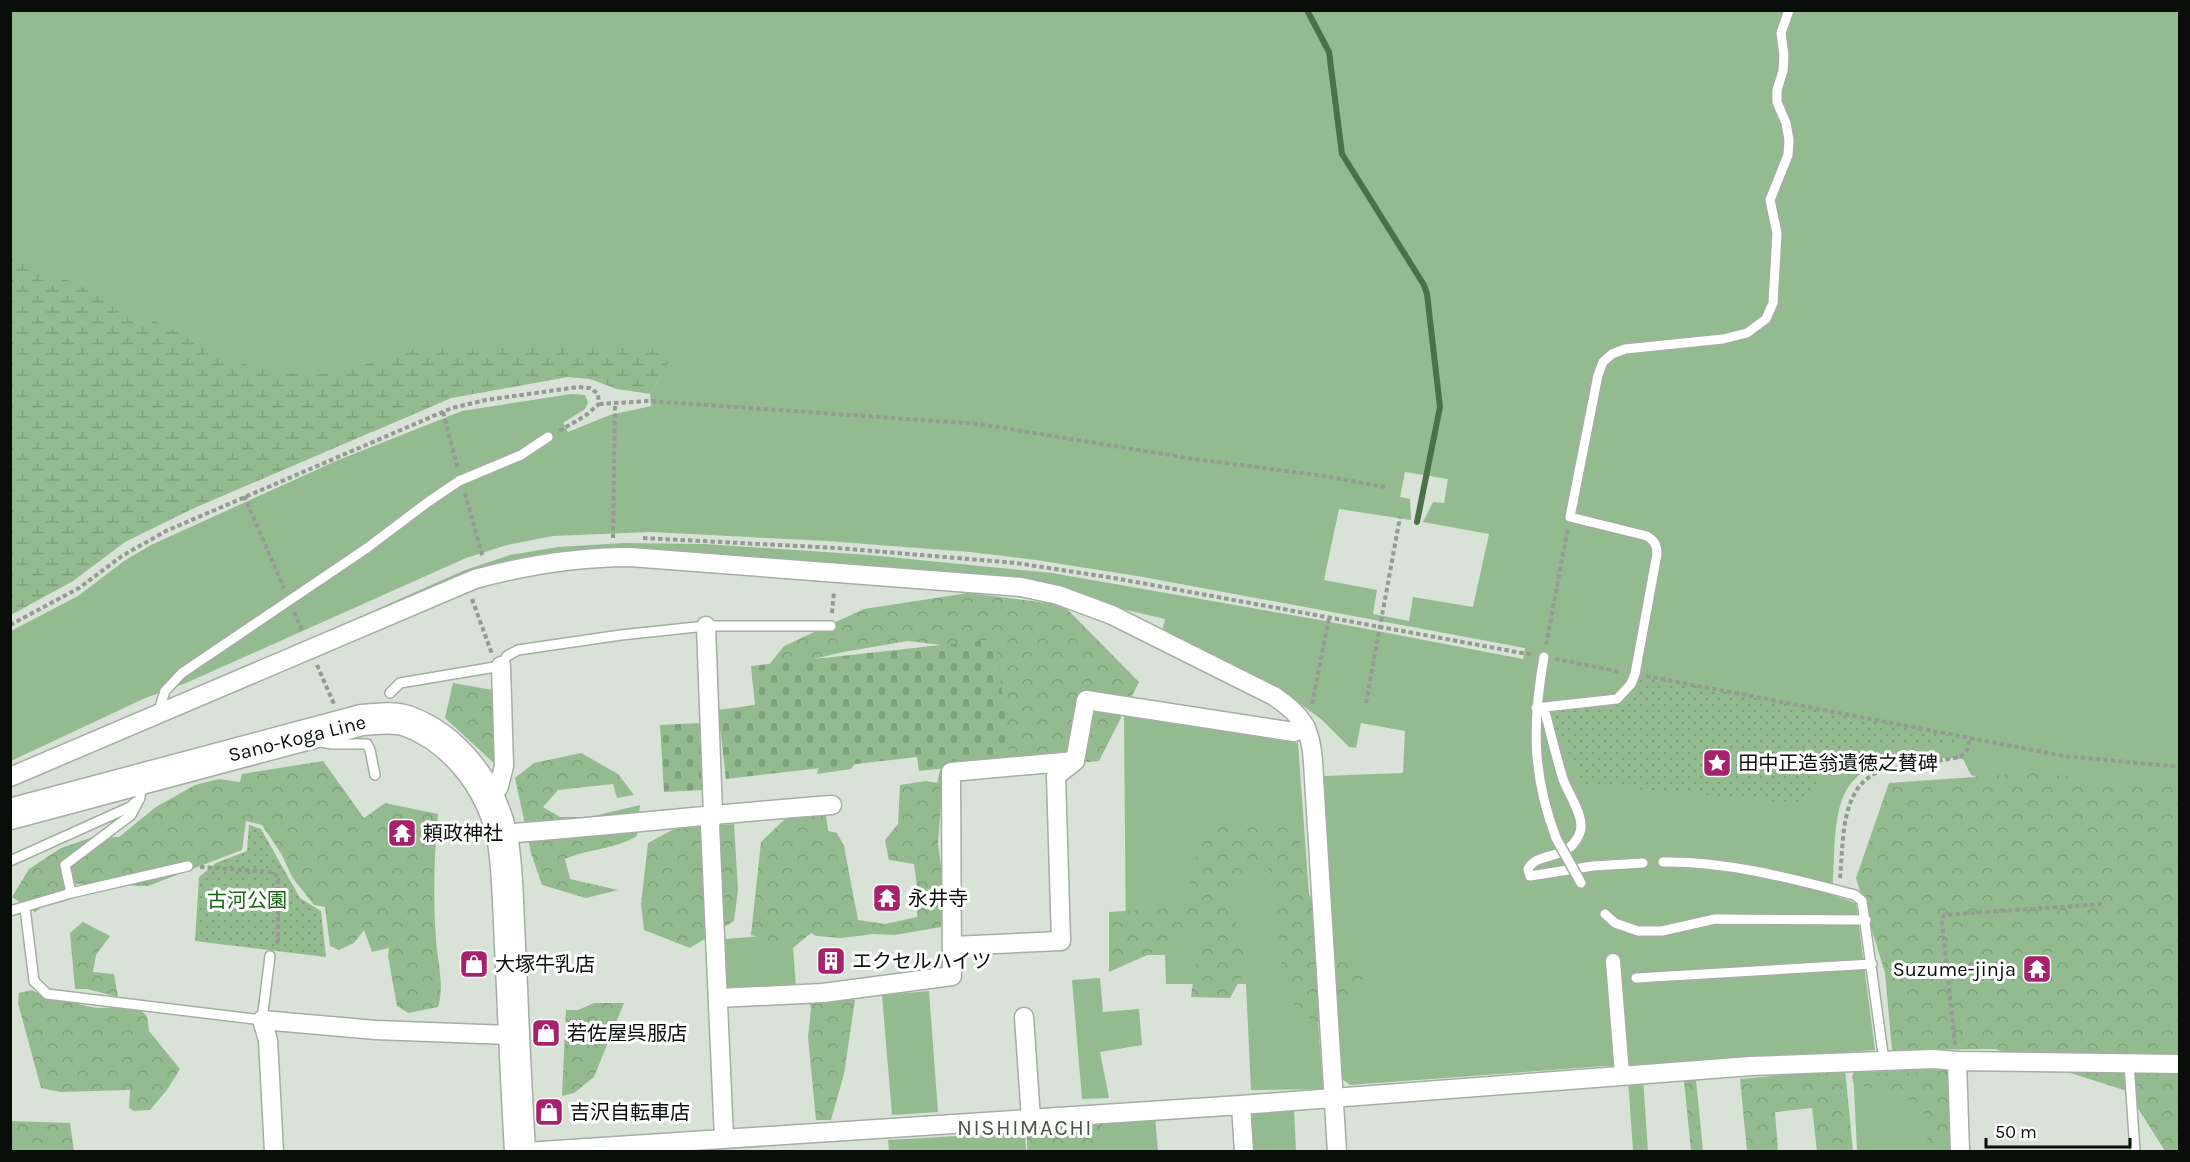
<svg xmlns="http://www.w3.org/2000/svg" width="2190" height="1162" font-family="Karla,'Noto Sans JP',sans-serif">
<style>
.grass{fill:#94bb8f;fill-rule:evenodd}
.forest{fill:url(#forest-crowns)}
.wetland{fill:url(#wetland-marsh)}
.cemetery{fill:url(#cemetery-stones)}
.park{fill:url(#park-dots)}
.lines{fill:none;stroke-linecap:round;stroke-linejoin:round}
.stream{stroke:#4c7048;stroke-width:6}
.service-casing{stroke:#a4aea3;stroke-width:12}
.pedestrian-casing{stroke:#a4aea3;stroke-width:16}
.minor-casing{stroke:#a4aea3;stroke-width:21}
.primary-casing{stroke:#a4aea3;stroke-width:33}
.path{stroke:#939b92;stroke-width:4;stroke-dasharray:4.5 3;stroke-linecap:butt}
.service{stroke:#fff;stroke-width:9}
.pedestrian{stroke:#fff;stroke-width:14}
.minor{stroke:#fff;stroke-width:18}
.primary{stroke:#fff;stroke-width:30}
.service-bridge-casing{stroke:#a4aea3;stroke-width:12;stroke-linecap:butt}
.service-bridge{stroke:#fff;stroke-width:9}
.labels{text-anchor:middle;stroke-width:6;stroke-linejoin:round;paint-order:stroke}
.street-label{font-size:20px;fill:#0a0e0a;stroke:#fff}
.poi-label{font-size:20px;fill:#0a0e0a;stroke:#fff;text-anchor:start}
.park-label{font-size:20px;fill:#1c6116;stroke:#fff}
.quarter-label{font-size:22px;letter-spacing:1.5px;fill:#4c544a;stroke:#fff}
</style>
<defs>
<pattern id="forest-crowns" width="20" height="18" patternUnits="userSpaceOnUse" patternTransform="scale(1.5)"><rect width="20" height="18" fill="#94bb8f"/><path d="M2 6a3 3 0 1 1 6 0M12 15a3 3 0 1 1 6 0" fill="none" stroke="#7ea07a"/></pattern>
<pattern id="wetland-marsh" width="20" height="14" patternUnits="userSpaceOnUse" patternTransform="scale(1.5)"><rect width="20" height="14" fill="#94bb8f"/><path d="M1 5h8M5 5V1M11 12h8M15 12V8" fill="none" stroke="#7ea07a"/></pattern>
<pattern id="cemetery-stones" width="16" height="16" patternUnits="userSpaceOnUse" patternTransform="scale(1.5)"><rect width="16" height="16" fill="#94bb8f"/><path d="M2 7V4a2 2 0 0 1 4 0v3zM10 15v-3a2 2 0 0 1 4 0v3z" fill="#7ea07a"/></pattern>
<pattern id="park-dots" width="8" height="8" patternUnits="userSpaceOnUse" patternTransform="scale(1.5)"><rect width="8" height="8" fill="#94bb8f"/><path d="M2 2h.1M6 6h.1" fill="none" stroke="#7ea07a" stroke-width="1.8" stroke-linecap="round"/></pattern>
</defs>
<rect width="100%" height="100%" fill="#d8e2d7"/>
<path class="grass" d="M11,11H2179V789L1985,780L1971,775L1963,759C1924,757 1863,752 1844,795C1832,820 1835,866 1832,895L1856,903L1875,1050L1621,1068L1605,1066L1350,1085L1341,1078L1322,776L1403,773L1405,731L1361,723L1356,748L1349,747L1321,719L1284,692L1162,632L1165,619L1118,608L1063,587L1036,581L660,550L609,548L554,552L501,563L433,588L249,666L465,570L510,555L558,547L624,543L704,544L869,555L1052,573L1320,620L1523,659L1525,648L1143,577L1036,560L970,552L827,541L650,532L553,536L507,545L466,558L186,683L143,699L11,761V631L78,596L124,561L151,545L336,461L462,411L571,394L585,395L588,402L585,409L563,423L568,432L610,415L651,406L650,394L661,377L628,374L567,377L451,398L372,432L11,309ZM1405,472L1448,479L1444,503L1433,502L1423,522L1489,534L1473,607L1413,597L1409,621L1373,614L1377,590L1324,580L1339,509L1411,520L1410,499L1400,497Z
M1124,716L1298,743L1323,1089L1251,1090L1246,984H1166L1165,955H1126Z
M792,934L796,987L727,991L724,939Z
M1100,978L1103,1012L1139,1009L1142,1045L1100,1052L1109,1098L1082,1099L1072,980Z
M929,991L938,1112L892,1115L882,995Z
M1950,1063L1955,1151H1857L1853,1068Z
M1643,1078L1648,1151H1633L1628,1079Z
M1294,1109L1296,1151H1254L1250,1114Z
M1155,1117L1158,1151H1094L1092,1122Z
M1025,1132L1026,1151H889L888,1140Z"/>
<path class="forest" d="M968,593L1063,605L1139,682L1099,761L1088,762L1063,755L976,762L942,791L938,844L941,865L944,904L941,927L895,935L873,934L842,938L816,936L811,933L793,948L751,935L761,842L786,818L826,814L828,831L837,833L844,846L858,920L885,924L917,917L918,893L914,864L889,860L885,840L898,824L900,785L926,781L937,783L942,763L871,742L851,769L817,774L824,747L950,646L908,641L843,652L764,671L784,646L864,609Z
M453,683L493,690L496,765L445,718Z
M581,753L618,774L634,795L617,798L613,784L558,790L543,807L560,817H590L640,805L637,836C616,849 588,849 565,859L570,879L618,890L586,898L542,885L531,853L515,778L534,763Z
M323,761L364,818L385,803L438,814C434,856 433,897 436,938C437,960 445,986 438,1007L408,1013L397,1006L388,956L389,948L372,952L364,930L354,943L339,950L330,946L325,907L314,905L292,877L282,855L262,825L246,821L242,850L148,886L77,884L35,912L12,897L29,869L61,848L90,838L119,837L156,807L195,785L219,779L240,782L242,774Z
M2031,773L2179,786V1151H2165L2127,1091L1995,1049L1892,1050L1885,973L1856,878L1889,783Z
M1296,818L1309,894L1337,944L1363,978L1319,1022L1300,1015L1284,985L1267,861L1228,891L1247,967L1230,998L1191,997L1201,921L1172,944L1109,972V912L1184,907L1206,820L1240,828Z
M734,824L738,890L734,921L690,948L644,930L641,904L648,843L674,829Z
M83,922L110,936L96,955L93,972L114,974L118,997L87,989H75L70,933Z
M32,990L46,998L65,996C83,1011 112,1010 133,1004L147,1016L149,1031L180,1069L167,1090L150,1110L134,1111L129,1108L130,1090L60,1092L41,1088L18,1003L19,993Z
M809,999L855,1000L844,1074L831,1120H816L808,1037L811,1009Z
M594,1003H624L594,1077L574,1093L562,1096L566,1010H578Z
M1845,1069L1853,1151H1817L1812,1108L1775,1112L1778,1151H1747L1740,1079Z
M1948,1071L1951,1151H1929L1922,1104L1853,1083L1852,1075Z
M1696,1080L1703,1151H1691L1684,1081Z
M11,1121L70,1123L74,1151H11Z
M1102,1121L1106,1151L1027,1152V1126Z"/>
<path class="wetland" d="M11,253L249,366L305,375L351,370L405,349L650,346L668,362L661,377L650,394L617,389L590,379L567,377L451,398L192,509L125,542L73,581L11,615Z"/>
<path class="cemetery" d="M996,639L1010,761L919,771L917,757L726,779L718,710L755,705L751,666Z
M700,723L703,790L664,792L660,725Z"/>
<path class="park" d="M1641,675L1958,737L1957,744L1852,748L1839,752L1829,757L1806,804L1584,784L1551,718L1553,714C1560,709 1568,709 1576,708C1615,705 1618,707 1641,675Z
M249,825L261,829L300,898L321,911L326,957L195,941L199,877L216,863L247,851Z"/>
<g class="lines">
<path class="stream" d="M1307,10L1329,52L1342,154L1424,285L1427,294L1440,407L1417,522"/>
<g class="service-casing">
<path id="service" d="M1544,657C1532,724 1532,774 1556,838
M390,693L400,683L501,666L507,656L518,650L621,635L706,626H831
M1536,708L1617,699L1631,684L1635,674L1657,554C1657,546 1655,541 1647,536L1570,517L1598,375L1603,362L1612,354L1625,349L1723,339L1747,333L1766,319L1773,303L1777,233L1770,200L1788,155L1789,140L1786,123L1777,102V90L1783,71L1784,55L1781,33L1789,10
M1544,708C1550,731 1556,756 1563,779C1568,793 1581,811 1581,826C1581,832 1578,838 1574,843C1562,859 1536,853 1528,869L1530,876L1593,866L1643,863
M158,713L165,691L182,673L367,548L428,502L459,481L521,455L548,437
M322,742L332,744H367L370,750L375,775
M10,861L130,807L136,802
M1663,862C1728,861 1793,879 1855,895L1862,901L1884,1061
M71,893L65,865L131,815L140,798L141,784
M25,908L34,981L47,994L262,1020L270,956
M10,911L71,893L188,866
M1605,914L1615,923L1638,931H1662L1715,919L1866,920
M1636,978L1872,964
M2129,1063L2135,1152"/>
</g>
<g class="pedestrian-casing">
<path id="pedestrian" d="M1613,961L1622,1074"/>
</g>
<g class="minor-casing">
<path id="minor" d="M706,626L713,814L710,825L724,1138
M10,777L475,579C527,565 577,557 630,557L1021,587L1058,595L1112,615L1274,696C1302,715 1311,728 1313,762L1337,1152
M490,801L499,786L504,766L501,666
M502,834C612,826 722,813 832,805
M953,946L1061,941L1056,776L1075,761L1086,700L1294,732L1306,727
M719,998L823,993L952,976L951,772L1075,761
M1024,1017L1031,1119
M1957,1061L1960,1152
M1241,1105L1244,1152
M274,1152L268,1040L262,1020L376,1030L513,1035
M526,1152L1241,1105L1751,1066L1933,1059L1957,1061L2180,1064"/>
</g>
<g class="primary-casing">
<path id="primary" d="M10,814L362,720C377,719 393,716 407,721C454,738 490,785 501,832C505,848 506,866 507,882C509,917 510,952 512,987C514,1042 517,1097 520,1152"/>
</g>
<path class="path" d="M599,404L650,401L979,424L1194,459L1324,476L1385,487
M443,412L458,469
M465,493L483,558
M244,496L284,588
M613,538L615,403
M643,538L837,548L1016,563L1114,578L1533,655
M472,599L492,654
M294,612L303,632
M832,613L834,591
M10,625L79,588L122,556L166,531L452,408L486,400L578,387L590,388L598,394L599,404L585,416L559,431
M1546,645L1568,528
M1555,659L1621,672
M317,665L334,704
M1646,676L2064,756L2180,767
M1366,703L1400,517
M1312,704L1329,618
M200,867L272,872L278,877V940L276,944
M1840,878C1844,840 1839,785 1883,770L1960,757L1967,750L1970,739
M1955,1045L1942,921L1944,915L2103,904"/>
<use href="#service" class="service"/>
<use href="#pedestrian" class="pedestrian"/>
<use href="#minor" class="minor"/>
<use href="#primary" class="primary"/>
<g class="service-bridge-casing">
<path id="service-bridge" d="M1556,838L1581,883"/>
</g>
<use href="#service-bridge" class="service-bridge"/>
</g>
<defs>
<g id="sight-square" transform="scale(1.5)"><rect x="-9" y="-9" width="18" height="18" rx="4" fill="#a7226c" stroke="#fff"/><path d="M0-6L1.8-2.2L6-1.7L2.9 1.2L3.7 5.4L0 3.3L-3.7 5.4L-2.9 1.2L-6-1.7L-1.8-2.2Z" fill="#fff"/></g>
<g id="temple-square" transform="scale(1.5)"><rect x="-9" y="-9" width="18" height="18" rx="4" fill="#a7226c" stroke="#fff"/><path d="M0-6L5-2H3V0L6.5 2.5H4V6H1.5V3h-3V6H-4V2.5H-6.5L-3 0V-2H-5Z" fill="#fff"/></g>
<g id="building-square" transform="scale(1.5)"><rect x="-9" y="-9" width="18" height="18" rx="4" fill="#a7226c" stroke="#fff"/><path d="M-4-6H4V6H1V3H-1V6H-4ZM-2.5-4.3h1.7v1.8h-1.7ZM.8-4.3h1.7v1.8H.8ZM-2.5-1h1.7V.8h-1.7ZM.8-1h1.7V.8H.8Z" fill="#fff"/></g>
<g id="shop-square" transform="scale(1.5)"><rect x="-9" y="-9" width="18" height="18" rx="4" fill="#a7226c" stroke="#fff"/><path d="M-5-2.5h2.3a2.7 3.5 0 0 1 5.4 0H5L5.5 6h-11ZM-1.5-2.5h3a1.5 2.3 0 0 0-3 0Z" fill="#fff"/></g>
</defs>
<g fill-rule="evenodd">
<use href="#sight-square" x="1717" y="763"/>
<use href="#temple-square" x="402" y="833"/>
<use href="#temple-square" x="887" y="898"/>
<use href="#building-square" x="831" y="961"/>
<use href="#shop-square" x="474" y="964"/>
<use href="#temple-square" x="2037" y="969"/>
<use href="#shop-square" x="546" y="1033"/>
<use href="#shop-square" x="549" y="1112"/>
</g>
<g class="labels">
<g class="street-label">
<text transform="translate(297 738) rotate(-14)" y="7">Sano-Koga Line</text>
</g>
<g class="poi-label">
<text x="1738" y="770">田中正造翁遺徳之賛碑</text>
<text x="423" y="840">頼政神社</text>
<text x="908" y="905">永井寺</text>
<text x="852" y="968">エクセルハイツ</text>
<text x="495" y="971">大塚牛乳店</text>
<text x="2016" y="976" text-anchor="end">Suzume-jinja</text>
<text x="567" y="1040">若佐屋呉服店</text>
<text x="570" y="1119">吉沢自転車店</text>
</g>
<g class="park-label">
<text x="247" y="907">古河公園</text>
</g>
<g class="quarter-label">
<text x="1025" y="1135">NISHIMACHI</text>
</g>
</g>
<rect width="2190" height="1162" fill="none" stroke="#0a0e0a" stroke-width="24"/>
<path d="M1986 1138v9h144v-9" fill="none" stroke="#0a0e0a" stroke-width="3"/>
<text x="1995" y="1138" font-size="18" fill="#0a0e0a" stroke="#ffffff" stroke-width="4.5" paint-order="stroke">50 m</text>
</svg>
